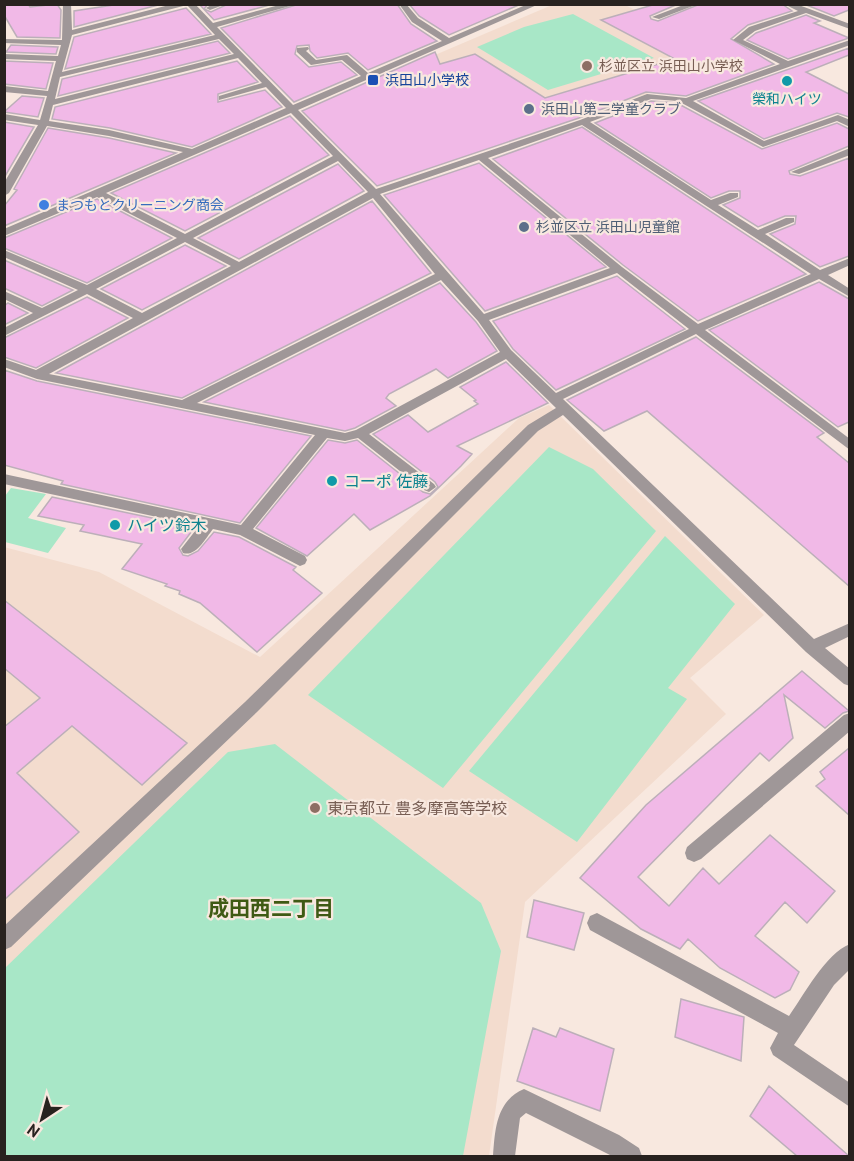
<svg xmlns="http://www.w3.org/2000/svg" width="854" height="1161" font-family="'PT Sans','Noto Sans JP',sans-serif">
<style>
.built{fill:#f3dcce}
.green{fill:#a8e7c7}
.building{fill:#f1b9e7;stroke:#bcafb9;stroke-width:1.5}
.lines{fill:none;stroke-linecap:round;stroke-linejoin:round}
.minor{fill:#9f9798;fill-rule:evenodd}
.education-dot{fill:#8d6e63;stroke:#f8e8df;stroke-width:2}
.transit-dot{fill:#1a4fb4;stroke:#f8e8df;stroke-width:2}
.culture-dot{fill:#0f9aa8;stroke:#f8e8df;stroke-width:2}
.service-dot{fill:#5c6f8a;stroke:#f8e8df;stroke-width:2}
.shop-dot{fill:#3f7fe0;stroke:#f8e8df;stroke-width:2}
.labels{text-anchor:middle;stroke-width:4.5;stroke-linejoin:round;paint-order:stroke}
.far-education-label{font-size:14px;fill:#785e54;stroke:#f8e8df;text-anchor:start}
.far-transit-label{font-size:14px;fill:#164399;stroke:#f8e8df;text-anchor:start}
.far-culture-label{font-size:14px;fill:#0d838f;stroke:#f8e8df}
.far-service-label{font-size:14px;fill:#4e5e75;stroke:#f8e8df;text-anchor:start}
.far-shop-label{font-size:14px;fill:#366cbe;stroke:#f8e8df;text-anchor:start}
.culture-label{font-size:16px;fill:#0d838f;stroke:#f8e8df;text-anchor:start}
.education-label{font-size:16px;fill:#785e54;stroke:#f8e8df;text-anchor:start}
.near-neighbourhood-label{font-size:21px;font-weight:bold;fill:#3f5a14;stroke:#f8e8df}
</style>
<rect width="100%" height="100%" fill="#f8e8df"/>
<path class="built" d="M623,4L756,70L652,92L531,135L421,61L552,5Z
M549,405L764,615L690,678L726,714L525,902L489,1156H5L4,547L99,572L260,657L519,418Z"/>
<path class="green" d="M573,14L654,58L548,90L477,47L524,27Z
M549,447L593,469L656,531L443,788L308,695Z
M11,488L46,494L28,518L66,528L48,553L5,542V496Z
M665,536L735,604L668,688L687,699L577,842L469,771Z
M275,744L481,903L501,951L463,1156H5V968L228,752Z"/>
<path class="building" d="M4,4H28L30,7L57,4L61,10L60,38L17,37L4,15Z
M120,4H162L74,27V11Z
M199,4H208L204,9L211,12L228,4H273L214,20Z
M299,4H397L411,24L437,41L368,70L348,53L317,58L310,51L309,45L297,46L295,54L309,67L341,62L357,75L294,102L221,28Z
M409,4H521L449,35L419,16Z
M656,4H678L650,16L651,19L658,21L700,4H782L792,11L748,25L731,39L774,64L686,96L646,92L579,118L377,186L302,111L435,52L440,64L475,54L545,98L675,59L601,20Z
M804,4H849V10L834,16Z
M186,8L211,34L65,69L74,37Z
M806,15L820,21L814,23L849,38L788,59L747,40L756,33Z
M218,41L230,53L58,96L62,79Z
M11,45L58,47L56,54L6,52Z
M849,48V55L806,72L849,94V117L837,113L764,139L698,101Z
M4,61L53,63L46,89L4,84Z
M237,61L258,82L218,94V102L265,90L282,107L192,147L110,128L52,119L55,107Z
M22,96L44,98L38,117L4,112Z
M651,101L677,103L762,149L837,123L849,129V146L789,171L790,174L800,176L849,158V256L820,267L770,234L795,224L796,216H785L758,227L723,205L740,198V191H729L711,198L595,123Z
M290,116L329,155L185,231L111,193Z
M4,122L34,127L4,178Z
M582,127L806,274L698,321L623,265L493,159Z
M48,128L109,138L176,153L4,226V206L17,190L14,189Z
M479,163L606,267L485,311L384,195Z
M338,164L364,191L239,259L198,238Z
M97,199L172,238L87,283L4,248V238Z
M372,201L431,273L182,398L56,373Z
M185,245L226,266L142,310L101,289Z
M4,260L73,290L42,306L4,288Z
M617,276L685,329L556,390L513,349L493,321Z
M819,282L849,299V422L838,427L709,330Z
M440,283L476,322L497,351L448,378L436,369L389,394L386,398L396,406L355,428L345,431L204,402Z
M87,297L128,318L36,368L4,357V338Z
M8,303L28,313L4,325V306Z
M696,337L824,433L817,437L849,463V586L647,411L604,431L567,400Z
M506,362L548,403L457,446L472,454L461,466L430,496L370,530L354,514L307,556L256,528L328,440L345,443L357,440L423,492L430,494L438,487L435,482L373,434L408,415L428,432L478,404L474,401L476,400L460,387Z
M4,370L37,381L311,436L240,523L61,484L63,481L4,465Z
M52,497L195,527L179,548L183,555L188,556L198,551L214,532L239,537L296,567L293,570L322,593L257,652L200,603L179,594L180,591L165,586L167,584L122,569L142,544L80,531L84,525L38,516Z
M4,600L187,743L142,785L72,726L17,773L79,832L4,900V727L40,698L4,668Z
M802,671L849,711L843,713L825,728L784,695L793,738L769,761L760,753L638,877L669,906L703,868L719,884L770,835L835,891L807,923L785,902L755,936L799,972L790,990L775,998L720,968L688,939L680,949L641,929L580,878L646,805Z
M849,748V815L816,786L825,779L820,772Z
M534,900L584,913L574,950L527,937Z
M681,999L744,1017L741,1061L675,1037Z
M533,1028L556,1037L560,1028L614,1049L600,1111L517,1081Z
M769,1086L849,1156H797L750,1116Z"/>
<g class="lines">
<path class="minor" d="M63,4H71L72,30L173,4H195L213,23L283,4H297L217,27L293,105L361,76L342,60L311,65L297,52V48L308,47L309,49L306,51L316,60L347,55L368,73L442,41L412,22L399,4H406L418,18L449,38L528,4H539L298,110L376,189L580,120L647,94L686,98L780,64L733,40L749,27L798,11L784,4H796L850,24V29L806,13L755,31L743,40L788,61L850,40V45L693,101L764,141L838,115L850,120V127L837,121L763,147L678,101L651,99L590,122L711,200L730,193H738V197L718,205L758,230L786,218H794V222L765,234L820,270L850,258V265L828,275L850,289V297L819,279L705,330L850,439V450L696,334L563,399L814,639L850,623V636L825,648L850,669V686L844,684L806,652L563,415L538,431L257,712L11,947L4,950V926L245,702L528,425L556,408L506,359L369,434L434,484L436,487L429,492L424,490L358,438L345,441L327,438L253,529L305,556L307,560L305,564L300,566L240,535L213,529C205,539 196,557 183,553L181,549L199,526L4,484V474L241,525L315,435L37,379L4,367V359L36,370L133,318L87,294L4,336V328L33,313L4,299V291L42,308L78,290L4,257V250L87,285L177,238L97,197L4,236V229L183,152L109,136L47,126L9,193L4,196V183L38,125L4,120V114L40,120L47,96L4,92V86L48,91L56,61L4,59V54L58,56L61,45L4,43V39L62,40ZM187,5L215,35L62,72L72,35ZM219,39L234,54L55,99L60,77ZM238,58L262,83L219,96V100L266,87L286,108L192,149L109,130L49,121L53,105ZM291,113L333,156L185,234L106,193ZM582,125L811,274L698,324L622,267L488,158ZM479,160L610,268L484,314L380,194ZM338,161L368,192L239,262L193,238ZM373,198L435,274L182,400L49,374ZM185,242L231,266L142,313L96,289ZM617,273L689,329L556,393L511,350L489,320ZM441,280L478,321L500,352L356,430L345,433L197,403Z
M213,4H226L210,10L206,8Z
M686,4H698L659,19L652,17Z
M850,148V155L799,174L791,172Z
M850,713V731L701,859L694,862L687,859L685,853L687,847L844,715Z
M597,913L789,1016C804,995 825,954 850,944V969L834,985L794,1045L850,1083V1107L773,1055L770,1048L778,1033L590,930L587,923L590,916Z
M524,1089L619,1135L639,1148L642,1156H612L526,1113L520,1118L515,1156H493C495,1130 496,1101 524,1089Z"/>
</g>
<g class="education-dot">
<circle cx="587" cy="66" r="6"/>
<circle cx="315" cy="808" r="6"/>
</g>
<rect class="transit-dot" x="367" y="74" width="12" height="12" rx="3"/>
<g class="culture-dot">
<circle cx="787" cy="81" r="6"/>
<circle cx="332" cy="481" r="6"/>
<circle cx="115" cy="525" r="6"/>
</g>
<g class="service-dot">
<circle cx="529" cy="109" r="6"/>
<circle cx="524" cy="227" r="6"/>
</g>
<circle class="shop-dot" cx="44" cy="205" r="6"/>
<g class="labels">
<g class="far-education-label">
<text x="599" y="71">杉並区立 浜田山小学校</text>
</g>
<g class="far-transit-label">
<text x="385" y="85">浜田山小学校</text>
</g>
<g class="far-culture-label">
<text x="787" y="104">榮和ハイツ</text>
</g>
<g class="far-service-label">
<text x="541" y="114">浜田山第二学童クラブ</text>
<text x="536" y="232">杉並区立 浜田山児童館</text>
</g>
<g class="far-shop-label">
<text x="56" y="210">まつもとクリーニング商会</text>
</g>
<g class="culture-label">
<text x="344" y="487">コーポ 佐藤</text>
<text x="127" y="531">ハイツ鈴木</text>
</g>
<g class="education-label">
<text x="327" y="814">東京都立 豊多摩高等学校</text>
</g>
<g class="near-neighbourhood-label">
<text x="271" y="916">成田西二丁目</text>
</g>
</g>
<rect width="854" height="1161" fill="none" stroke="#28221f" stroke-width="12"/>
<g transform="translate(42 1119) rotate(216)" stroke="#f8e8df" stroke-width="4.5" paint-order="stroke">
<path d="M0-4.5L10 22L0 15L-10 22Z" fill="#28221f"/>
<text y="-9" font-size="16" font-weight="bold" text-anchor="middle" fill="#28221f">N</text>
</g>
</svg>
